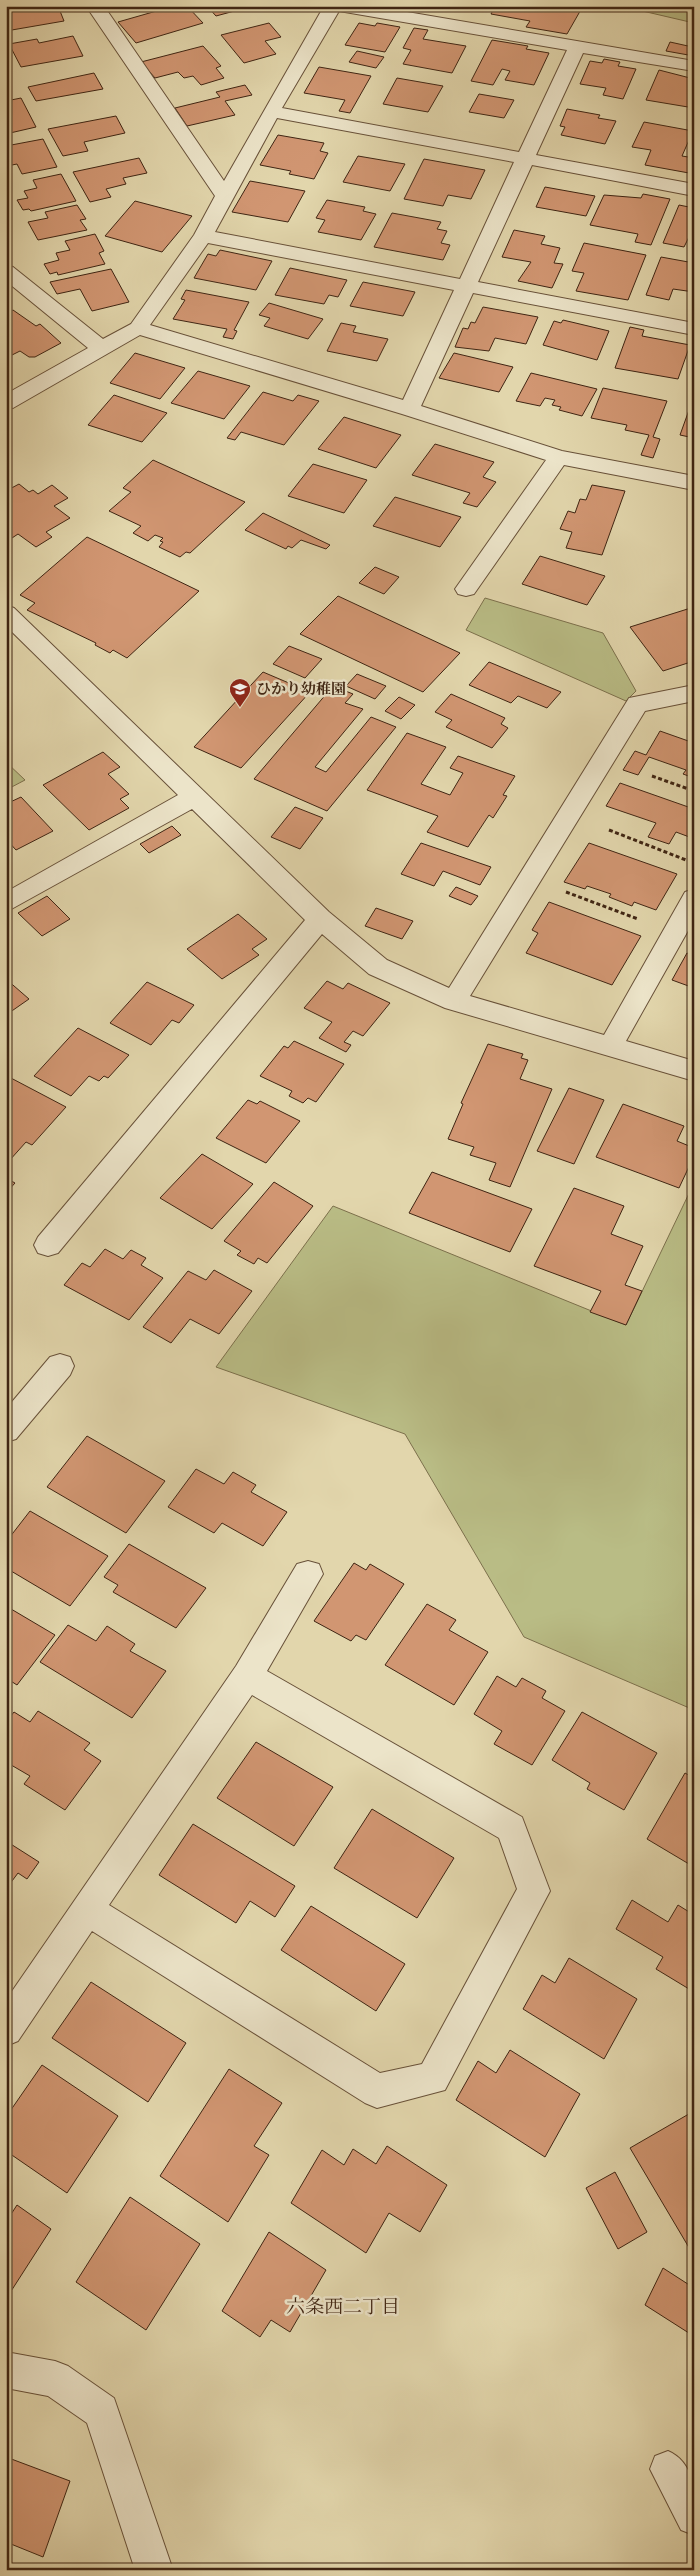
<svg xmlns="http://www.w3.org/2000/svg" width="700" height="2576" font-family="'IM FELL Great Primer','Noto Serif JP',serif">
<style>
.green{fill:#b9bc85;stroke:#7c704c}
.building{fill:#d19672;stroke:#3f2513}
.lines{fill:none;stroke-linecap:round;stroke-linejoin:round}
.minor-casing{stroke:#685139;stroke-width:2}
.path{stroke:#3f2513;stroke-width:3;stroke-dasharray:4 2.5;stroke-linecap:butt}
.minor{fill:#ece4c9;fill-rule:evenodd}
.labels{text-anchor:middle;stroke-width:5;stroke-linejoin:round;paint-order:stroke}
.poi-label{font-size:15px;font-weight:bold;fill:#3f2513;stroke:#ece4c9;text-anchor:start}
.near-neighbourhood-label{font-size:19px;fill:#3f2513;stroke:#ece4c9}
</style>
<rect width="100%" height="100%" fill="#e2d6ac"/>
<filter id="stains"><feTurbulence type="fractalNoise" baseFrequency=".004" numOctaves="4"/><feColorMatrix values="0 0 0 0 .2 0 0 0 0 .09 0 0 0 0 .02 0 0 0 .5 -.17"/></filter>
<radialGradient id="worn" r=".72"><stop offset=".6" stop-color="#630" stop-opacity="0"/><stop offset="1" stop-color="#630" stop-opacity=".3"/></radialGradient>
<path class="green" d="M621,6H694V23Z
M485,598L603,633L636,691L626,701L466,630Z
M6,762L25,780L6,790Z
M694,1183V1710L524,1637L405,1434L216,1367L333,1206L626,1325Z"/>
<path class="building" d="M58,6L64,21L6,31V7Z
M174,6H187L203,23L136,43L118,22Z
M207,6H253L216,16Z
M495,6H583L567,34L526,27L530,21L491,14Z
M269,23L281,37L265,41L276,54L244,63L221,35Z
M359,23L375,26L377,23L400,27L385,52L345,45Z
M414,28L428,30L423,39L466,46L452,73L403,64L411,50L403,48Z
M73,36L83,56L21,67L9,44L37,39L39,43Z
M492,40L528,46L526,49L549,53L534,85L505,80L510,71L502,69L493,85L471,81Z
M690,41L694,42V56L666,51L670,42L688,46Z
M203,46L221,66L216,68L224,78L201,85L193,76L184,78L178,72L155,78L141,62Z
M357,51L384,57L376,68L349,62Z
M604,59L620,62L618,66L636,69L623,99L603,95L606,88L580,84L590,61L602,63Z
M319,67L371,76L350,113L339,111L345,100L304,93Z
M659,70L694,79V108L646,100Z
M94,73L103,89L36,101L28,87Z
M397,78L443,86L428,112L383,104Z
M245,85L252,95L225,101L235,115L187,126L175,108L220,97L216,92Z
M479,94L514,100L504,118L469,112Z
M21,98L36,127L10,133L6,125V101Z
M567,109L600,115L598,118L616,121L605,144L561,135L565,127L560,126Z
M116,116L125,133L84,142L88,151L63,156L48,129Z
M644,122L693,131L682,156L694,158L689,173L645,165L651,150L632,147Z
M278,135L324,143L320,151L328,153L314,179L289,174L291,171L260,165Z
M43,139L57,167L22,174L17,164L12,165L6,152V146Z
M358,156L405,164L390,191L343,182Z
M139,158L147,173L123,178L126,184L106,189L111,197L90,202L73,172Z
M424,159L485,170L471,199L448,195L443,206L404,199Z
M61,174L76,201L31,211L29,209L23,210L17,200L28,198L24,191L37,188L33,180Z
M250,181L305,191L288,222L232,212Z
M545,187L595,196L586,216L536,207Z
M643,194L670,199L651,245L635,242L638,234L590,225L604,195L641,198Z
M327,200L365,207L363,211L376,214L361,240L318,232L325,220L316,218Z
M135,201L192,216L162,252L105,236Z
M77,205L86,219L80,220L87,230L38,240L28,222L48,218L45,212Z
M679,205L694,208V238L689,237L684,247L663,243Z
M392,213L441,222L437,229L447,231L441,243L450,245L443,260L374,247Z
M514,230L545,236L541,244L560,248L554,263L563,264L552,288L518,281L531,262L502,257Z
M95,234L104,251L99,253L105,264L58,275L57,272L50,274L44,264L59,260L56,253L70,250L65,241Z
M584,243L646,255L628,300L576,291L584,273L572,271Z
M220,250L272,261L256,290L194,278L208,254L216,256Z
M661,257L694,263V292L673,289L669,300L646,295Z
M290,268L347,280L338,297L329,295L324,304L275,295Z
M111,269L129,302L92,311L80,289L57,294L50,282Z
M363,282L415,292L403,316L350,306Z
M186,290L249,302L234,330L237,331L233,339L223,337L227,329L173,319L185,300L181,299Z
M269,303L323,319L308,339L264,326L270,318L259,315Z
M483,307L538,317L526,344L495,338L489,351L455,347L463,328L468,329L471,322L475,323Z
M13,310L36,326L40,324L61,343L35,357H29L20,351L10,356L6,354V313Z
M563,320L609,331L597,360L543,345L554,321L561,323Z
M341,323L356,326L353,332L388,339L377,361L327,351Z
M630,327L644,330L642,336L690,345L678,379L615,368Z
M135,353L185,368L160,399L110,383Z
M454,353L513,367L499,392L439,378Z
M198,371L250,386L224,419L171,403Z
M531,373L597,389L582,416L559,410L561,407L552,405L555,400L545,398L540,406L516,401Z
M603,388L667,401L653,437L660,439L653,458L641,455L649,435L625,430L627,425L591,418Z
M263,392L293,401L298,395L319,401L284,445L241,432L235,440L227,438Z
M114,395L167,413L142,442L88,425Z
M689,410L694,411V438L680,435Z
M344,417L401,435L376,468L318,449Z
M435,444L494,462L483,477L496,482L477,507L463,503L470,493L412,475Z
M153,460L245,502L190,553L186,552L180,557L159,547L163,542L160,541L163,538L155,535L148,541L133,533L141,526L109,511L131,492L123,488Z
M313,464L367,480L344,513L288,496Z
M19,484L29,492L33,490L38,494L52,485L68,498L54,506L70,518L46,532L52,537L36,547L18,534L9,540L6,538V491Z
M592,485L625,491L602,555L566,548L572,532L560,529L568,511L575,513L580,499L586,500Z
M395,497L461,517L440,547L373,526Z
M263,513L330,545L326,549L301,540L292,548L288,546L286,549L245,530Z
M87,537L199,591L127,658L113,650L110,653L95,645L96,643L27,610L35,603L20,595Z
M540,556L605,576L587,605L522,584Z
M375,567L399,577L384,594L359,583Z
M338,596L460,653L423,692L300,634Z
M694,607V661L663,671L630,627Z
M289,646L322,659L305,678L273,664Z
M489,662L561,692L547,708L518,696L511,703L469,685Z
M263,672L310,692L241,768L194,747Z
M357,674L386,686L375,699L346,686Z
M333,686L353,694L345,703L363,709L315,767L326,772L371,717L396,727L327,811L254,779Z
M451,694L505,718L501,724L508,728L492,748L446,727L452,720L435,712Z
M399,697L415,705L401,719L385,711Z
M660,731L694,743V778L683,774L686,770L649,757L638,775L623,770L635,751L646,755Z
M407,733L446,747L421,784L450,795L463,773L450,768L458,756L515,776L503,795L507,796L493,818L489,815L468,847L427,832L438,816L367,790Z
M103,752L120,767L108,774L129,794L120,799L129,808L89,830L43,785Z
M620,783L694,809L692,838L676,832L669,844L648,837L656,823L606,806Z
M21,797L53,831L16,850L6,839V804Z
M295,807L323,818L300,849L271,837Z
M172,826L181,835L149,853L140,844Z
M421,843L491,867L480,885L443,871L434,886L401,874Z
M589,843L677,874L656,910L634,902L632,906L609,897L611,894L587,886L585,889L564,882Z
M456,887L478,896L471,905L449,896Z
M47,896L70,919L42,936L18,913Z
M549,902L641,936L612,985L526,953L538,933L532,930Z
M376,908L413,921L402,939L365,926Z
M238,914L267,939L252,949L259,955L222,979L187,949Z
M687,953L694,956V988L672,980Z
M6,979L29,999L6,1015Z
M327,981L343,989L348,983L390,1003L363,1036L353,1031L344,1042L351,1045L346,1052L319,1038L332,1022L304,1008Z
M147,982L194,1005L179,1023L172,1020L151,1045L110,1023Z
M78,1028L129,1055L108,1078L104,1076L99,1081L89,1076L71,1096L34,1076Z
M294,1041L344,1064L316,1102L308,1098L303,1103L289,1096L292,1091L260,1076L284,1046L288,1048Z
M488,1044L523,1054L521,1058L528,1060L520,1079L552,1089L510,1187L489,1180L496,1163L470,1155L474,1147L448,1139L463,1104L461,1103Z
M9,1077L66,1107L32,1145L26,1142L9,1161L6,1159V1080Z
M569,1088L604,1100L574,1164L537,1151Z
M248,1100L257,1104L260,1101L300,1121L266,1163L216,1138Z
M623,1104L684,1126L677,1141L694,1148V1156L679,1188L596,1157Z
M202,1154L253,1184L212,1229L160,1198Z
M432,1172L532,1209L510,1252L409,1213Z
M6,1178L15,1183L6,1193Z
M274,1182L313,1206L267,1263L258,1258L254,1264L237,1255L241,1251L224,1241Z
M574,1188L624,1206L611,1234L643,1246L625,1285L642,1291L626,1325L590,1312L601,1291L534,1266Z
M105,1249L123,1259L131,1250L146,1258L141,1265L163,1278L129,1320L64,1285L82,1263L90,1267Z
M214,1270L252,1291L219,1334L190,1319L171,1343L143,1327L188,1271L206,1280Z
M87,1436L165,1481L126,1533L47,1487Z
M196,1469L224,1484L233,1472L256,1485L251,1492L287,1512L263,1546L222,1523L214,1533L168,1507Z
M30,1511L108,1556L70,1606L6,1568V1542Z
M129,1544L206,1588L176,1628L113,1592L118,1585L104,1577Z
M354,1563L366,1570L370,1564L404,1584L366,1640L356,1635L351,1641L314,1621Z
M427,1604L456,1620L449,1630L488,1652L454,1705L385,1665Z
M6,1606L55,1635L17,1685L6,1678Z
M68,1625L96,1641L107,1626L135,1644L130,1651L166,1671L132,1718L40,1662Z
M497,1676L516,1687L522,1678L546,1691L542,1698L565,1711L532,1765L494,1744L502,1731L474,1714Z
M38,1711L90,1743L84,1750L101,1761L65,1810L24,1784L30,1776L6,1762V1722L14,1712L30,1722Z
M582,1712L657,1753L624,1810L587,1789L590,1783L552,1760Z
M256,1742L333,1787L294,1846L217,1798Z
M685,1773L694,1778V1867L647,1839Z
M372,1809L454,1858L417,1918L334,1868Z
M193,1824L295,1886L275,1917L250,1901L236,1923L159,1875Z
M6,1841L39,1862L27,1879L18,1873L6,1889Z
M632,1900L668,1922L678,1905L694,1915V1992L656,1969L663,1957L616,1929Z
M311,1906L405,1964L376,2011L281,1950Z
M569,1958L637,1999L604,2059L523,2009L542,1975L555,1983Z
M91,1982L186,2043L148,2102L52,2038Z
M510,2050L580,2094L545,2157L456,2100L478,2061L496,2073Z
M42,2065L118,2116L67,2193L6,2151V2117Z
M229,2069L282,2103L254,2146L269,2155L228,2222L160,2176Z
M694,2111V2249L691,2251L630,2148Z
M387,2146L447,2185L420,2232L389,2213L366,2253L291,2203L322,2150L344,2165L353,2149L376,2164Z
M615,2172L647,2232L618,2249L586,2188Z
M130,2197L200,2244L146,2330L76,2282Z
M17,2205L51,2229L6,2299V2222Z
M269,2232L326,2270L290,2332L271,2320L260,2337L222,2311Z
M663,2268L694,2288V2331L692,2335L645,2305Z
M6,2457L70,2481L43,2557L6,2542Z"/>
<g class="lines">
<g class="minor-casing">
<path id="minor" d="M86,6H104L224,181L324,6H372L694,61V71L583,53L536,155L694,184V196L532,165L478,282L694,323V335L473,293L421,406L562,451L694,476V490L564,465L474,594L466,596L458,594L455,589L546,460L402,414L140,335L13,408L6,409V394L88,348L6,281V265L13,267L103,339L131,324L194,235L215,196ZM339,11L567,50L519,152L282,108ZM277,118L514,162L460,279L215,232ZM208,243L454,290L403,400L150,325Z
M6,605L14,608L329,912L387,960L449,988L629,698L694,685V701L645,711L470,996L604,1035L685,892L694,889V920L626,1041L694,1061V1081L445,1008L369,974L322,934L58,1253L48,1256L38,1253L34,1245L38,1237L305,920L192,809L6,912V892L178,795L6,626Z
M60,1354L70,1357L74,1366L70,1375L16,1439L6,1442V1409L50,1357Z
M308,1561L319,1564L323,1574L267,1671L522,1817L550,1891L445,2090L377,2108L365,2103L92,1931L18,2041L6,2046V2000L236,1666L297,1564ZM252,1695L499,1838L517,1889L422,2064L380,2073L109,1905Z
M6,2352L55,2361L68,2366L114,2398L173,2570H135L87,2423L48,2396L6,2388Z
M668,2451C700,2465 694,2505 694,2535L681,2530L650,2469L655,2456Z"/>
</g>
<path class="path" d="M652,776L694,791
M609,830L686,860
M566,892L638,919"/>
<use href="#minor" class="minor"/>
</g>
<defs>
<g id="school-pin" transform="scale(1.125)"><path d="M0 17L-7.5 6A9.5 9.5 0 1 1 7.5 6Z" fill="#8f2418" stroke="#ece4c9"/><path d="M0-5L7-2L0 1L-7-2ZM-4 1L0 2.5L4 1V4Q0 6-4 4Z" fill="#fff"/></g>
</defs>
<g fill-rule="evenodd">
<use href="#school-pin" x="240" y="689"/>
</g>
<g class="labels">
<g class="poi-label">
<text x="256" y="694">ひかり幼稚園</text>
</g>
<g class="near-neighbourhood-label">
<text x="343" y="2313">六条西二丁目</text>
</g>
</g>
<rect width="700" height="2576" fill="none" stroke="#e2d6ac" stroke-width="25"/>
<rect x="8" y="8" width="685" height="2561" fill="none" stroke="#3f2513" stroke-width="2.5"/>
<rect x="12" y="12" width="675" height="2551" fill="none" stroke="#3f2513"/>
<rect width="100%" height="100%" filter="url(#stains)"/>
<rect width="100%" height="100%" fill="url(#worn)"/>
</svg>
